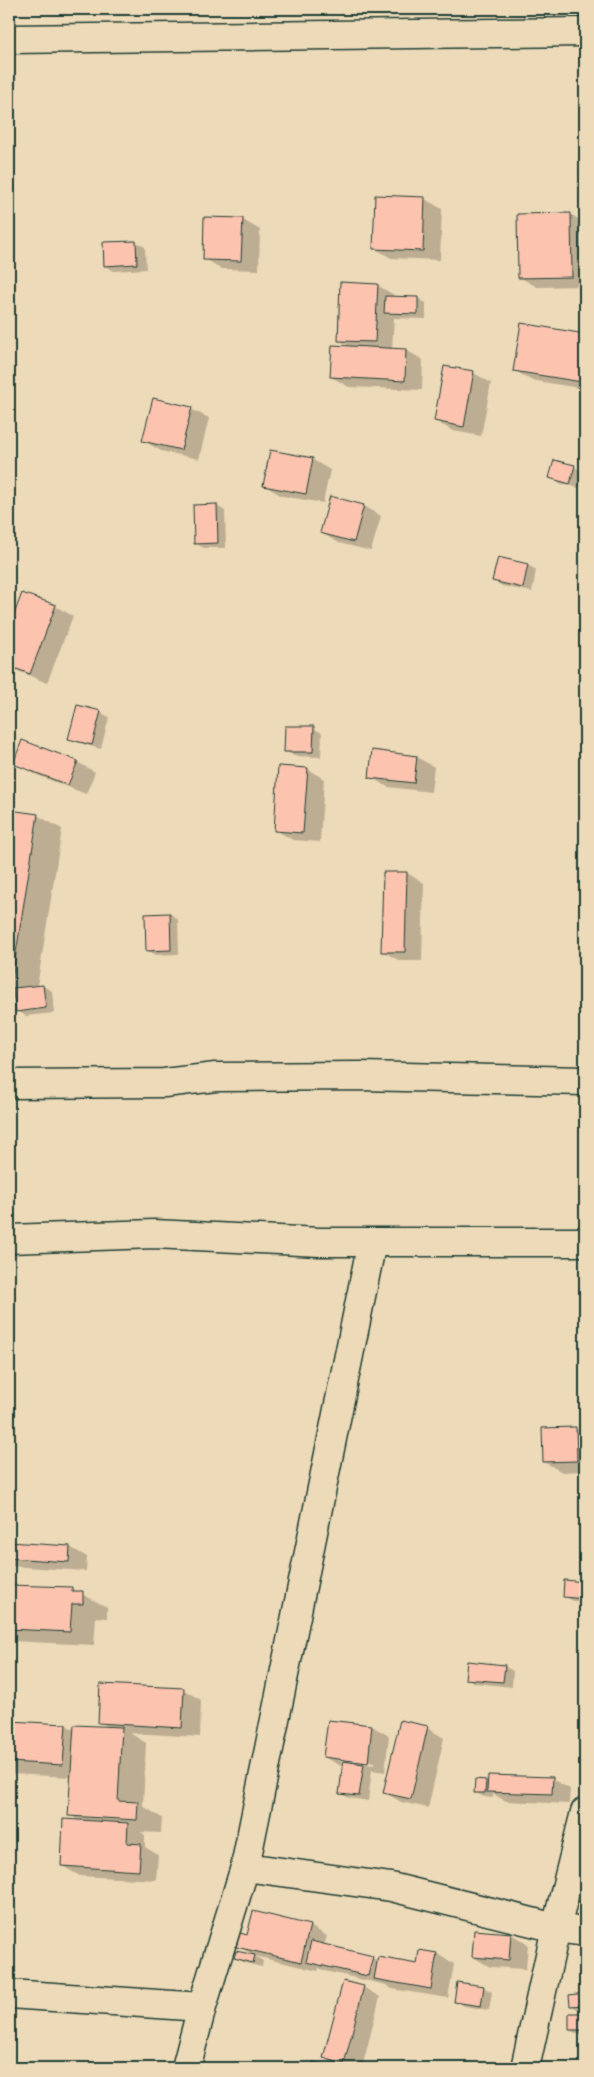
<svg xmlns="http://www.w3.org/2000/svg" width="594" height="2077" font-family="'Playpen Sans',sans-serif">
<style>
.shadow{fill:#0003;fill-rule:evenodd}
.building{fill:#fcc4af;stroke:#1f3d34}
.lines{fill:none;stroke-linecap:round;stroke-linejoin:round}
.street-casing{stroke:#1f3d34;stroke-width:31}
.street{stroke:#eddab8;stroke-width:28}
</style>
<rect width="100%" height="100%" fill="#eddab8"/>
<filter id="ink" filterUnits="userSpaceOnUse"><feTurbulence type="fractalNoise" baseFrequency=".02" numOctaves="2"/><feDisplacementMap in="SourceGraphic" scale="10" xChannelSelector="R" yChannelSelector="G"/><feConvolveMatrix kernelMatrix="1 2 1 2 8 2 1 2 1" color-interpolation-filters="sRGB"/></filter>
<g filter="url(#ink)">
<path class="shadow" d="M425,199L442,209L440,260L391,258L374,248Z
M570,214L585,223V286L537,287L519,277Z
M243,220L260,230L259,270L222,269L205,259Z
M136,242L145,247L146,269L114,271L105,266L104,244Z
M377,285L394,295V298H418L426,303V319L394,318L392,349L406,350L423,360L422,390L349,387L331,377L352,348L339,340Z
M522,324L585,335V389L531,380L514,370Z
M474,373L491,383L481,436L453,431L435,421Z
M191,409L209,418L199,459L161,451L144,441Z
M313,460L330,470L323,503L282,496L265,486Z
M555,461L575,467L583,472L579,488L559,483L551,478Z
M217,506L225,511L226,548H204L195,543Z
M364,506L381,516L371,551L339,543L321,533Z
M528,565L536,570L532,592L502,586L494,581Z
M23,594L55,606L73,616L47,683L9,667V632Z
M100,712L109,717L101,749L79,743L70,738Z
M313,728L322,733L321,757L294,756L285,751Z
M417,757L434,767L431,792L388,787L370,777Z
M77,762L95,772L86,794L32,773L14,763Z
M307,769L324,779L320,842L293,840L275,830Z
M9,811L37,815L62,829L37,987L43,986L52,991L54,1013L26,1016L17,1011L16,1001L9,1000V992L15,995V992L9,989Z
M407,873L424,883L422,961H400L382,951Z
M170,914L178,919L179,954L156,955L147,950Z
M575,1428L585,1434V1471L562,1472L544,1462Z
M9,1543L70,1547L87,1557L86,1571L9,1566Z
M565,1581L585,1583V1602L573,1601L564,1596Z
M9,1586L72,1589L107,1607V1618L96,1617L94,1645L9,1641Z
M504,1666L513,1671L512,1687L475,1683L466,1678Z
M102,1685L184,1690L201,1700L200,1737L130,1733L146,1743L143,1806L162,1818L161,1833L141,1832L145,1835V1847L158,1855L156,1880L80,1876L62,1866L81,1822L70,1815L72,1777L9,1774V1722L66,1725L75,1730L110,1728L100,1722Z
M372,1726L389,1736L385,1772L372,1770L368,1801L349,1798L340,1793L343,1767L324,1757ZM341,1758L374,1762V1765L341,1761Z
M427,1728L444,1738L428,1808L401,1802L384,1792Z
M552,1779L570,1789L569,1804L506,1801L493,1794V1798L484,1797L475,1792L485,1781L489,1783Z
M9,1859L10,1860L9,1886Z
M310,1926L327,1936L324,1946L378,1960L418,1965L437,1954L454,1964L448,1998L392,1989L386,1985L325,1971L319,1968L318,1971L255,1956L263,1961L262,1967L245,1963L236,1958L255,1956L238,1946L248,1936Z
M511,1934L528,1944L526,1969L490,1967L473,1957Z
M363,1987L380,1997L362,2068H344L324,2058Z
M483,1987L492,1992L489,2010L464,2006L455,2001Z
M585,1994V2010L580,2011L571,2005L570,1996Z
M570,2014H585V2035H579L570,2030Z"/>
<path class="building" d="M375,195L425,197L423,251L373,249Z
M571,213L572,277L518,278L517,214Z
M204,217L243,218L241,261L203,260Z
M136,241L137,264L104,266L103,242Z
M340,282L378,284L375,342L338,341Z
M385,296L418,297V314L384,313Z
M521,323L585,334V362L582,382L513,371Z
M332,345L406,349L405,381L330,377Z
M444,366L474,371L464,427L434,421Z
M153,398L192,407L181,450L142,441Z
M270,450L313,458L306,494L263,486Z
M554,460L575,465L570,484L549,478Z
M330,496L364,505L354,542L320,533Z
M217,504L218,543L194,544L193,505Z
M498,557L528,564L523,588L492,581Z
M22,593L56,605L30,674L9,666V628Z
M77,705L101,711L92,745L68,739Z
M285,726H314L313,752H284Z
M22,740L78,761L68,785L13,764Z
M372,750L417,756L414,783L369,778Z
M278,766L308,768L303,833L274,831Z
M9,810L38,814L10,991H9Z
M383,872H407L405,952H381Z
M170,913L171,950L146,951L145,914Z
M43,985L46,1008L16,1012L13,988Z
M576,1427L577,1461L543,1462L542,1428Z
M9,1542L70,1546L69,1562L9,1558Z
M564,1580L585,1582V1599L563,1597Z
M9,1585L72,1587V1591H83V1604H72L70,1632L9,1629Z
M467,1661L505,1665L503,1682L465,1679Z
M100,1684L184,1688L182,1728L98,1723Z
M328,1720L372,1725L368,1763L323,1757Z
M400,1720L428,1726L411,1799L383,1793Z
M9,1721L66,1724L63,1765L9,1762Z
M74,1725L122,1727L118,1801L138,1802L137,1820L68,1816Z
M343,1761L364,1764L359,1796L339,1794Z
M488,1775L553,1777L552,1794L487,1792Z
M475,1779L486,1780L485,1793H474Z
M63,1819L128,1823L127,1843L141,1844L139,1871L61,1866Z
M253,1911L310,1925L301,1962L236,1947L240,1933L247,1935Z
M474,1930L511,1933L509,1960L472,1957Z
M311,1941L373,1956L368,1976L306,1962Z
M419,1950L437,1953L431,1989L374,1979L378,1957L417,1964Z
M236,1951L255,1955L253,1963L234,1958Z
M343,1981L364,1986L344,2064L323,2058Z
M457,1982L484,1986L481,2006L454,2002Z
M585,1993V2005L570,2006L569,1995Z
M569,2013H585V2030H569Z
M313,2062L339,2068H311Z
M564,2066L585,2067V2068H564Z"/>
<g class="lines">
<g class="street-casing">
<path id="street" d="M9,39L585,32
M9,1084L164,1083L216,1077L360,1076L585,1081
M9,1239L154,1234L320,1242H585
M245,1867L391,1887L556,1928L585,1932
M9,1994L202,2007
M186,2068L202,2007L245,1867L372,1242
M525,2068L556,1928L585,1812"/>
</g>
<use href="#street" class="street"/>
</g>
</g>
<rect width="594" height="2077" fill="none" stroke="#eddab8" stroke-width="30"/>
<rect x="15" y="15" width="564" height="2047" fill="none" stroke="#1f3d34" stroke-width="2" filter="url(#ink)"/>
</svg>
